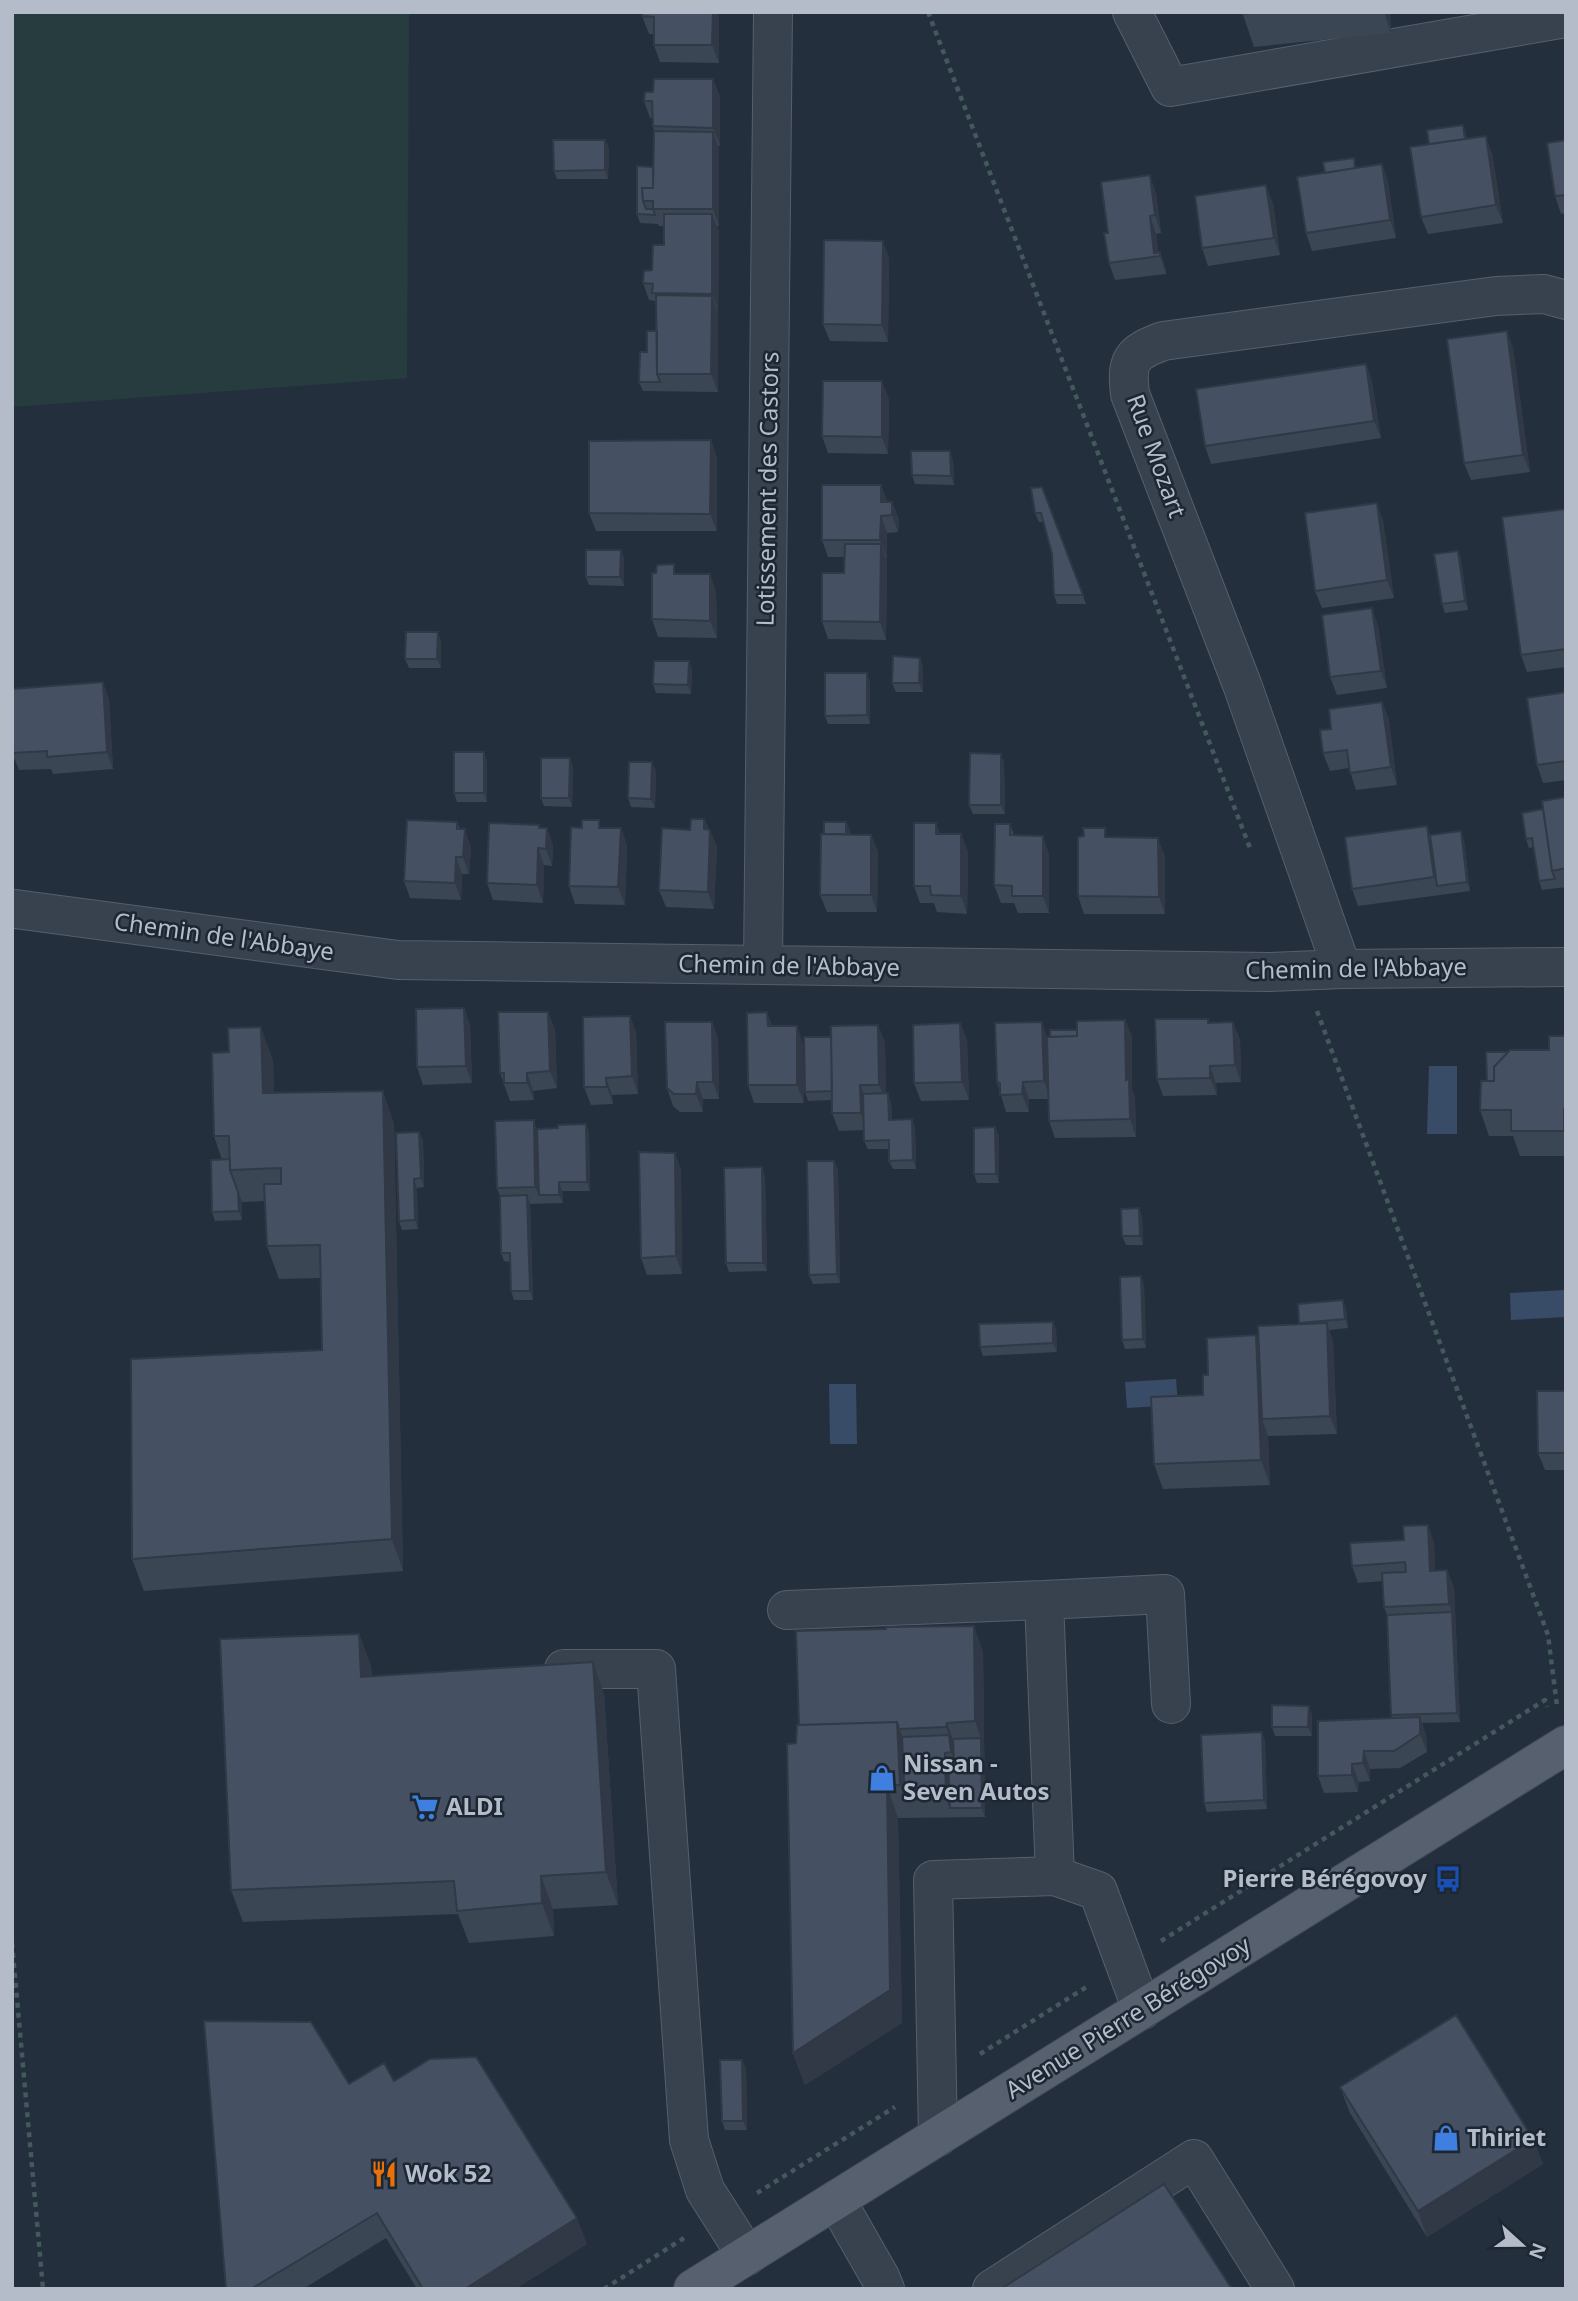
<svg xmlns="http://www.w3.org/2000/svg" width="1578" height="2301" font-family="'Noto Sans',sans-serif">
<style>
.green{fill:#263c3f}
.water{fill:#394c67}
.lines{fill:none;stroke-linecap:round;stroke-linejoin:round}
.minor-casing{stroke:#565f6c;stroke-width:40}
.major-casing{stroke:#414a57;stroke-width:40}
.path{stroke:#44595c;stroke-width:4.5;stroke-dasharray:5 5;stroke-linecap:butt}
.minor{stroke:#38414e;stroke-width:38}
.major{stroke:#56606e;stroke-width:38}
.wall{fill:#3b4654}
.shaded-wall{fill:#303945}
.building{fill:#455162;stroke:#303945;stroke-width:2}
.labels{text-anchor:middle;stroke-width:5;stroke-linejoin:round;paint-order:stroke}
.street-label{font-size:24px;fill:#b4bcc9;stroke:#1d2633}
.poi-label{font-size:24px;font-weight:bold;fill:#b4bcc9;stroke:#1d2633;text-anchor:start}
</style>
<rect width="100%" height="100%" fill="#242f3e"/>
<path class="green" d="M12,12H409L407,378L12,407Z"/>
<path class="water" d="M1429,1066H1457V1134H1427Z
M1566,1290V1317L1511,1320L1510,1293Z
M1176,1379L1178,1405L1127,1408L1125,1382Z
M829,1384H856L857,1444H830Z"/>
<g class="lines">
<g class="minor-casing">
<path id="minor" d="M1132,12L1170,87L1566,18
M15,909L398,960L1269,972L1342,969L1566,967
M763,965L773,12
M1342,969L1243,687L1130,394C1126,360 1131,353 1163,341L1496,296L1544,294L1566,300
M787,1610L1044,1600
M564,1669H656L689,2140L705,2190L747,2256
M1055,1876L1098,1891L1142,2010
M938,2137L933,1880L1055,1876L1044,1600L1165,1594L1171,1704
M836,2200L880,2277L885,2289
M992,2289L1194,2159L1275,2289"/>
</g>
<g class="major-casing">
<path id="major" d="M693,2289L1566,1745"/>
</g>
<path class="path" d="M928,12L1250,848
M1317,1011L1548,1635L1557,1706
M1161,1941L1545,1700L1547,1707
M12,1943L43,2289
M980,2054L1088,1986
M757,2193L895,2107
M604,2289L684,2238"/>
<use href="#minor" class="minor"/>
<use href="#major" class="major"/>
</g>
<path class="wall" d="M1242,12H1390L1391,33L1254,47Z
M719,14V63L660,62L654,45V34H649L642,16Z
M713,79L720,97V146H718L719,149V226H717L719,232L718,311H717L718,314V392L643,391L639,382L647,352L657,331L656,305L655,301L649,300L643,283L652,270L664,245V226H659L658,224L640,223L637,214L653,167L654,131L653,126V118H650L644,101L653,92Z
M1463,125L1467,139L1492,153L1503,223L1428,234L1421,217L1429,144Z
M605,140L609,149L608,179H557L554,171Z
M1566,140V213L1561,214L1555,196Z
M1382,164L1388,182L1396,238L1312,251L1306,233L1357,168Z
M1156,193L1161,233L1156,234L1158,253L1160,252L1166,270V274L1115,280L1109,263L1108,233Z
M1273,203L1280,255L1208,266L1202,248Z
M889,258L888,342L830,341L823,324Z
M1507,331L1513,348L1530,472L1471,480L1464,463Z
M1366,364L1372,382L1381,438L1211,464L1205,446Z
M889,399L888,454L828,453L822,436Z
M711,440L717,458V531H596L589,513Z
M953,460L954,485L915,484L912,475Z
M881,485L887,502H892L899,520L898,532L887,533V558H886L887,561L886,640L828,639L822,621L844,573V557H828L822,540Z
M1042,487L1086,604H1057L1054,595L1052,554L1044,522H1039L1035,513Z
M1566,509V667L1527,672L1521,655Z
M1383,521L1394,598L1322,608L1315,591Z
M621,550L624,559V586L589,585L586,577Z
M1458,551L1461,560L1468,610L1445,613L1442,604Z
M677,574H710L716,592L717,638L658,637L652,619Z
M1372,608L1378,626L1387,688L1337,695L1330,677Z
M441,641V668H409L405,659Z
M689,661L692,670L691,694L656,693L653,684Z
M923,667V692H896L892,683Z
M870,682V724H828L825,716Z
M1566,692V780L1543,783L1537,765Z
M109,699L113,769L53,774L51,769L19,770L12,753Z
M1382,702L1389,720L1397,785L1356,790L1349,768L1330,771L1323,753L1331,729Z
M1001,754L1004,763L1005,814H973L969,805Z
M570,758L573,767L572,807L544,806L541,798Z
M487,761V802H457L454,793Z
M656,771L655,808L631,807L628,798Z
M1566,797V887L1542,890L1539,881L1534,847L1529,848L1526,839L1543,809Z
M704,819L717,847L714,909L666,907L659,890L690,830Z
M457,822L460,829L471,847L469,874H462L461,900L410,898L404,881Z
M846,822L850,831V834L871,835L878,852L877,912H827L820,895L824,834Z
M1010,824L1014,835L1049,854V913H1018L1014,903H1001L994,885Z
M547,828L553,846L552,866L544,865L543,903L493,900L487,883Z
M602,828H621L627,846L625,905L575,904L569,886Z
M941,834H961L968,852L967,914L937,912L934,903H920L914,886Z
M1430,835L1464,840L1470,891L1358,906L1352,889Z
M1108,837L1165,856V914H1084L1078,896Z
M464,1008L470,1025L472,1083L423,1085L417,1067Z
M630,1016L636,1033L638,1094L612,1095L613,1104L591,1105L584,1087Z
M1208,1019L1209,1023L1233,1022L1240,1040L1241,1082L1216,1083L1217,1095L1163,1096L1157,1079Z
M1125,1020L1132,1037V1090L1135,1097L1136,1137L1055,1138L1049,1121L1048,1099H1029V1112H1006L997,1082L1077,1030Z
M712,1022L718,1039L719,1099H703V1112H680L673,1106L667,1088Z
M960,1023L967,1040L969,1100L921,1101L914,1083Z
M878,1025L885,1043L886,1093L891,1102L892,1119H912L915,1128L916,1169H893L889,1161V1149H868L864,1141V1130L839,1131L832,1113V1100L808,1101L805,1092L831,1037Z
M773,1026L803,1044L804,1103H754L748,1085Z
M555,1029L557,1088L533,1091L534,1100L510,1101L500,1073Z
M1566,1036V1156H1520L1513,1136H1489L1480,1110L1487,1081L1508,1052L1549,1050Z
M273,1060L274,1092L394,1123L403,1571L144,1591L132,1559L322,1350L321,1278L279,1279L267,1246L265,1201L242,1202V1201V1220L215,1221L212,1212L222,1160L214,1136Z
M586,1124L589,1133L590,1191H562L563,1203L530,1204L533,1300H514L511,1291L510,1262L504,1261L501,1253L500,1196L497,1188L537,1129L558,1128Z
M995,1127L999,1136V1183H977L974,1174Z
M419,1132L423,1141L424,1187L417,1188L418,1229L402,1230L399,1221Z
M675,1153L681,1170L682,1274L647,1275L641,1258Z
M834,1161L838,1170L840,1283L813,1284L809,1275Z
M765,1176L767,1271L729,1272L726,1263Z
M1142,1216L1143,1245H1126L1122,1236Z
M1144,1285L1146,1348L1125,1349L1122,1340Z
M1346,1309L1348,1328L1329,1330L1333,1341L1337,1434L1268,1436L1270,1485L1163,1489L1154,1464L1203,1395L1208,1375L1259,1344L1300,1324Z
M1053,1322L1056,1330L1057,1352L983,1356L980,1347Z
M1566,1391V1470H1545L1538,1453Z
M1434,1542L1435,1571L1447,1570L1454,1588L1460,1722L1422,1723L1426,1735L1427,1752L1400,1768L1370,1769V1781L1359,1782L1358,1792L1324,1793L1318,1776L1392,1718L1391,1715L1387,1615L1384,1607L1383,1581L1358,1583L1352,1566Z
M886,1629L983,1651L985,1817L898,1818L902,2023L805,2085L793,2053L796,1743L799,1725Z
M359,1634L371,1666L372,1676L604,1694L618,1905L553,1909L554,1936L469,1943L458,1914L243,1922L231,1890Z
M1312,1715V1736H1275L1272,1727Z
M1265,1741L1267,1809L1207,1812L1204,1803Z
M742,2060L746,2069L747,2130H725L722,2121Z
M394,2081L587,2244L515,2289H417L386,2238L303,2289H226L349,2084Z
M1340,2087L1533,2139L1543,2164L1427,2237L1350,2113Z"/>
<path class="shaded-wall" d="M713,12H719V63L712,45Z
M1384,12H1390L1391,33Z
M713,79L720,97V146L713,128Z
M713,132L719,149V226L713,209Z
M1486,136L1492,153L1503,223L1496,205Z
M605,140L609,149L608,179L605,170Z
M1382,164L1388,182L1396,238L1390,220Z
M1150,175L1156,193L1161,233L1155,215Z
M1266,185L1273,203L1280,255L1274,238Z
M712,214L719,232L718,311L712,294Z
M1150,216L1156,234L1159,256L1154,253Z
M883,241L889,258L888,342L882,325Z
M1160,252L1166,270V274L1160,256Z
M712,296L718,314V392L711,374Z
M1507,331L1513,348L1530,472L1523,455Z
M1366,364L1372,382L1381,438L1374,421Z
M882,381L889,399L888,454L882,437Z
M711,440L717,458V531L710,514Z
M950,451L953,460L954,485L951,476Z
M881,485L887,503L881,502Z
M892,502L899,520L898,532L892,515Z
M1377,503L1383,521L1394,598L1387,580Z
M881,516L887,533V558L880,540Z
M881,544L887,561L886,640L880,622Z
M621,550L624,559V586L620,577Z
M1458,551L1461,560L1468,610L1465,601Z
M710,574L716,592L717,638L710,621Z
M1372,608L1378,626L1387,688L1381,671Z
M438,632L441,641V668L437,659Z
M920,658L923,667V692L919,683Z
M689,661L692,670L691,694L688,685Z
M867,673L870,682V724L867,715Z
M103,682L109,699L113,769L107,752Z
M1382,702L1389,720L1397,785L1391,767Z
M484,752L487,761V802L484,793Z
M1001,754L1004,763L1005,814L1001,805Z
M570,758L573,767L572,807L569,798Z
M652,762L656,771L655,808L651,799Z
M704,819L710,835V830L717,847L714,909L708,892L704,829Z
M846,822L850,831L849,852L846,843Z
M936,823L943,840L936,834Z
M1427,826L1434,844L1437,886L1440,895L1434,877Z
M547,828L553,846L552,866L546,849Z
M621,828L627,846L625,905L618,887Z
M465,829L471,847L469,874L463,857Z
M1461,831L1464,840L1470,891L1467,882Z
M961,834L968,852L967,914L961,896Z
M871,835L878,852L877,912L871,895Z
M1043,836L1049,854V913L1043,896Z
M1158,838L1165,856V914L1159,897Z
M538,848L544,865L543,903L537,885Z
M456,857L462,874L461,900L455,883Z
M464,1008L470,1025L472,1083L466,1066Z
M548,1012L555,1029L557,1088L550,1071Z
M767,1012L774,1029L768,1026Z
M630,1016L636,1033L638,1094L632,1076Z
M1125,1020L1132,1037V1090L1135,1097L1136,1137L1130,1119L1126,1080Z
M712,1022L718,1039L719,1099L713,1082Z
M1042,1022L1048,1040L1050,1098L1044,1081Z
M1233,1022L1240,1040L1241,1082L1235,1065Z
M960,1023L967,1040L969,1100L962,1082Z
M878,1025L885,1043L886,1102L879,1085Z
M797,1026L803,1044L804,1103L797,1085Z
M261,1027L273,1060L275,1116L263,1093Z
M1210,1066L1216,1083L1217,1095L1210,1078Z
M527,1073L533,1091L534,1100L527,1083Z
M606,1078L612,1095L613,1104L607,1087Z
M697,1082L703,1099V1112L696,1094Z
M1023,1082L1029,1099V1112L1022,1094Z
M860,1085L867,1102V1130L861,1113Z
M383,1091L394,1123L403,1571L392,1539Z
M888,1093L891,1102L892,1128L889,1120Z
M1564,1109L1566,1114V1135L1564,1131Z
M912,1119L915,1128L916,1169L913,1160Z
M534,1120L540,1138L539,1195L535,1187Z
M586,1124L589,1133L590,1191L587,1182Z
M995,1127L999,1136V1183L996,1174Z
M419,1132L423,1141L424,1187L421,1178Z
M675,1153L681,1170L682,1274L676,1256Z
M834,1161L838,1170L840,1283L837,1274Z
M762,1167L765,1176L767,1271L763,1263Z
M414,1179L417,1188L418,1229L415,1220Z
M559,1182L562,1191L563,1203L559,1195Z
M238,1192L242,1201V1220L239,1211Z
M527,1195L530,1204L533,1300L530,1291Z
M1139,1208L1142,1216L1143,1245L1140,1236Z
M1141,1276L1144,1285L1146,1348L1143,1339Z
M1343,1300L1346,1309L1348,1328L1345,1319Z
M1053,1322L1056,1330L1057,1352L1053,1343Z
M1327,1323L1333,1341L1337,1434L1330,1416Z
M1256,1335L1265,1361L1262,1419L1268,1436L1270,1485L1261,1460Z
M1428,1525L1434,1542L1436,1589L1430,1571Z
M1447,1570L1454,1588L1460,1722L1457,1713L1452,1612L1449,1604Z
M974,1626L983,1651L985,1817L982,1808L981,1738L975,1721Z
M359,1634L371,1666L373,1710L361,1677Z
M593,1662L604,1694L618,1905L606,1872Z
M1309,1706L1312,1715V1736L1308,1727Z
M1420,1717L1426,1735L1427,1752L1420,1734Z
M897,1722L909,1754L905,1800L900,1785Z
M947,1723L956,1748L957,1769L951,1752L949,1735L946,1727Z
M1262,1732L1265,1741L1267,1809L1264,1800Z
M1364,1751L1370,1769V1781L1363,1763Z
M945,1753L951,1770L950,1808L946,1799Z
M1352,1764L1359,1782L1358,1792L1352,1775Z
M887,1785L898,1818L902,2023L805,2085L793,2053Z
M541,1876L553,1909L554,1936L542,1903Z
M742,2060L746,2069L747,2130L743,2121Z
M1533,2139L1543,2164L1427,2237L1418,2211Z
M577,2218L587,2244L515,2289H465Z"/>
<path class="building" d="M642,12H713L712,45H654V17L642,16Z
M1242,12H1263L1242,14Z
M654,79H713V128L653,126L652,101H644L645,92H653Z
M1463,125L1465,139L1429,144L1427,130Z
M654,131L713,132V209H653V201H643L642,188H653Z
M1486,136L1496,205L1421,217L1410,147Z
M553,140H605V170L554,171Z
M1566,140V195L1555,196L1547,143Z
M1354,158L1355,168L1325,173L1323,162Z
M1382,164L1390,220L1306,233L1297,177Z
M637,166L653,167V188H642L643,201L646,209H653L655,215L637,214Z
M1150,175L1155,215L1150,216L1154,253L1160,252V256L1109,263L1104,233H1108L1101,182Z
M1266,185L1274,238L1202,248L1195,196Z
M664,214H712V294L652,293L653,284L643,283L644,271L652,270L653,245H664Z
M824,240L883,241L882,325L823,324Z
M656,295L712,296L711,374H657Z
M647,331H657V374L660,382H639L640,352H647Z
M1507,331L1523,455L1464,463L1447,339Z
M1366,364L1374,421L1205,446L1196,389Z
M823,381H882V437L822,436Z
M711,440L710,514L589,513V441Z
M911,451H950L951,476L912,475Z
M822,485H881V502H892V515L881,516L880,540H822Z
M1042,487L1083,595H1054L1052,554L1041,513H1035L1031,488Z
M1377,503L1387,580L1315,591L1305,513Z
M1566,509V649L1521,655L1502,517Z
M845,544H881L880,622L822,621V573H844Z
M586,550H621L620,577H586Z
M1458,551L1465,601L1442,604L1434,554Z
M674,564V574H710V621L652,619V573H656L657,565Z
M1372,608L1381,671L1330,677L1322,615Z
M406,632H438L437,659H405Z
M893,656L920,658L919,683H892Z
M654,661H689L688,685L653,684Z
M825,673H867V715L825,716Z
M103,682L107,752L47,757V751L12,753V689Z
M1566,692V761L1537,765L1527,698Z
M1382,702L1391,767L1350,773L1347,750L1323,753L1320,730L1331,729L1329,709Z
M454,752H484V793H454Z
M970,753L1001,754V805H969Z
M541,758H570L569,798H541Z
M629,762H652L651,799L628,798Z
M1566,797V868L1552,871L1542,801Z
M1543,809L1552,871L1555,879L1539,881L1532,838L1526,839L1522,813Z
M691,819H704V829L710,830L708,892L659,890L662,828L690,830Z
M407,820L457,822V829H465L463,857H456L455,883L404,881Z
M582,820H599V828H621L618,887L569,886L571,827L582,828Z
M824,822H846V834H824Z
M489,823L539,825V828H547L546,849L538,848L537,885L487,883Z
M914,823H936V834H961V896L931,895L930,886H914Z
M995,824H1010V835L1043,836V896H1012V886L994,885Z
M1427,826L1434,877L1352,889L1345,837Z
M1083,828H1105V837L1158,838L1159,897L1078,896V837L1084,836Z
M1461,831L1467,882L1437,886L1430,835Z
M821,834L871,835V895H820Z
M464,1008L466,1066L417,1067L416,1009Z
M498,1012H548L550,1071L527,1073V1083H504V1073H500Z
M767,1012L768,1026H797V1085H748L747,1013Z
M630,1016L632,1076L606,1078L607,1087H584L583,1017Z
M1155,1019H1208V1023L1233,1022L1235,1065L1210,1066V1078L1157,1079Z
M1125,1020L1126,1080L1129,1079L1130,1119L1049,1121L1047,1037L1077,1036V1021Z
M665,1022H712L713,1082H697L696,1094H674L667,1088Z
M1042,1022L1044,1081L1023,1082L1022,1094L1000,1095V1083L997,1082L995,1023Z
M960,1023L962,1082L914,1083L913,1025Z
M878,1025L879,1085H860L861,1113H832L831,1026Z
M261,1027L263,1093L383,1091L392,1539L132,1559L131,1359L322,1350L320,1245L267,1246L264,1184H281V1168L230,1170L229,1136H214L212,1053L229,1052L228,1028Z
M1050,1030H1077V1036L1050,1037Z
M1549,1036H1566V1109H1564V1131H1511V1110H1480L1481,1081H1494V1067L1510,1050H1549Z
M804,1037H831L832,1091L805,1092Z
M1486,1052H1508L1494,1067V1081H1487Z
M888,1093L889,1120L912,1119L913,1160L889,1161V1140L864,1141L863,1094Z
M534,1120L535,1187L497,1188L495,1121Z
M586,1124L587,1182H559V1195H539L537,1129L558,1128V1125Z
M995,1127L996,1174H974V1128Z
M419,1132L421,1178L414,1179L415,1220L399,1221L396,1133Z
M639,1152L675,1153L676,1256L641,1258Z
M230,1159V1170L238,1192L239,1211L212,1212L211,1160Z
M807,1161H834L837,1274L809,1275Z
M762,1167L763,1263H726L724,1168Z
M527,1195L530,1291H511L510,1253H501L500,1196Z
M1139,1208L1140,1236H1122L1121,1209Z
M1141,1276L1143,1339L1122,1340L1120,1277Z
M1343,1300L1345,1319L1299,1323L1298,1304Z
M1053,1322V1343L980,1347L979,1324Z
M1327,1323L1330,1416L1262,1419L1258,1326Z
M1256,1335L1261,1460L1154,1464L1151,1397L1203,1395V1375H1208L1207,1338Z
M1537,1391H1566V1453H1538Z
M1428,1525L1430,1571L1447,1570L1449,1604L1384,1607L1382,1573L1406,1572L1405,1562L1352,1566L1350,1543L1404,1540L1403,1526Z
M1452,1612L1457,1713L1391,1715L1387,1615Z
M974,1626L975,1721L947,1723L946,1727L899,1729L897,1722L799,1725L796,1631L886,1629V1627Z
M359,1634L361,1677L593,1662L606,1872L541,1876L542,1903L457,1911L454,1881L231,1890L220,1639Z
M1272,1705L1309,1706L1308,1727H1272Z
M1420,1717V1734L1394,1751H1364L1363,1763L1352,1764V1775L1318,1776V1721Z
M897,1722L900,1785H887L890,1990L793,2053L787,1744L796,1743L797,1725Z
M1262,1732L1264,1800L1204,1803L1201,1735Z
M949,1735L951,1752L945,1753L946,1799L905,1800L902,1737Z
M981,1738L982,1808H950L948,1761L954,1760L953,1739Z
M1456,2015L1533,2139L1418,2211L1340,2087Z
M204,2021L311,2022L349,2084L384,2063L394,2081L430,2059L476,2057L577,2218L465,2289H423L377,2213L251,2289H226Z
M720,2060H742L743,2121H722Z
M1164,2184L1232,2289H1001Z"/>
<defs>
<g id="shop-bare" transform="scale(2.1)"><path d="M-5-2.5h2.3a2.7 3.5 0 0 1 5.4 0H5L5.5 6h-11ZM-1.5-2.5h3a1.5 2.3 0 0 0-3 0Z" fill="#3f7fe0" stroke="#1d2633" stroke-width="2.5" paint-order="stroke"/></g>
<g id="supermarket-bare" transform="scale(2.1)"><path d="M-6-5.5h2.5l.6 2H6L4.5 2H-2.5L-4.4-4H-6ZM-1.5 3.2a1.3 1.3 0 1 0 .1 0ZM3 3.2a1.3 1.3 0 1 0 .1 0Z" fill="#3f7fe0" stroke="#1d2633" stroke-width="2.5" paint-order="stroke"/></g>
<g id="bus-bare" transform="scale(2.1)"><path d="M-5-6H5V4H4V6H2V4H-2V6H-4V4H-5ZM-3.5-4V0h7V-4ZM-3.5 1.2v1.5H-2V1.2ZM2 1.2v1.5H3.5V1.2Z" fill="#1a4fb4" stroke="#1d2633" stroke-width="2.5" paint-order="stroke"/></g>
<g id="restaurant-bare" transform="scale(2.1)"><path d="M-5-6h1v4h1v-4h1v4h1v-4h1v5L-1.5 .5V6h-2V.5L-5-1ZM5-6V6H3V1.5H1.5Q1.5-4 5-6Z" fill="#e8710a" stroke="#1d2633" stroke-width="2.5" paint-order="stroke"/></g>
</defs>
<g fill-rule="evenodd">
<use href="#shop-bare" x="882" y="1778"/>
<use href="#supermarket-bare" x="425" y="1807"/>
<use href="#bus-bare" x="1448" y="1879"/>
<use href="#shop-bare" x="1446" y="2138"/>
<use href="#restaurant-bare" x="384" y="2174"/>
</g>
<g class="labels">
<g class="street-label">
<text transform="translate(1156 456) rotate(70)" y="8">Rue Mozart</text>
<text transform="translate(768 489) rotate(-89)" y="8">Lotissement des Castors</text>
<text transform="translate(224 937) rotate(8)" y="8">Chemin de l'Abbaye</text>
<text transform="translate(789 966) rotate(1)" y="8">Chemin de l'Abbaye</text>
<text transform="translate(1356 969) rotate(-1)" y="8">Chemin de l'Abbaye</text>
<text transform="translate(1128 2018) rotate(-32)" y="8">Avenue Pierre Bérégovoy</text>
</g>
<g class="poi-label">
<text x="903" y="1772">Nissan -<tspan x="903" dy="28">Seven Autos</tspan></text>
<text x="446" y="1815">ALDI</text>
<text x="1427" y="1887" text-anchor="end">Pierre Bérégovoy</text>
<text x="1467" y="2146">Thiriet</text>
<text x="405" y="2182">Wok 52</text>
</g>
</g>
<rect width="1578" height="2301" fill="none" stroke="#b4bcc9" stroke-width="28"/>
<g transform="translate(1522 2245) rotate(111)" stroke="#1d2633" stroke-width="5" paint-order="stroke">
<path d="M0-5L12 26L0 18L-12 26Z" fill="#b4bcc9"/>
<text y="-10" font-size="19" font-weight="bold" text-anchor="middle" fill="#b4bcc9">N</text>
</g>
</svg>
